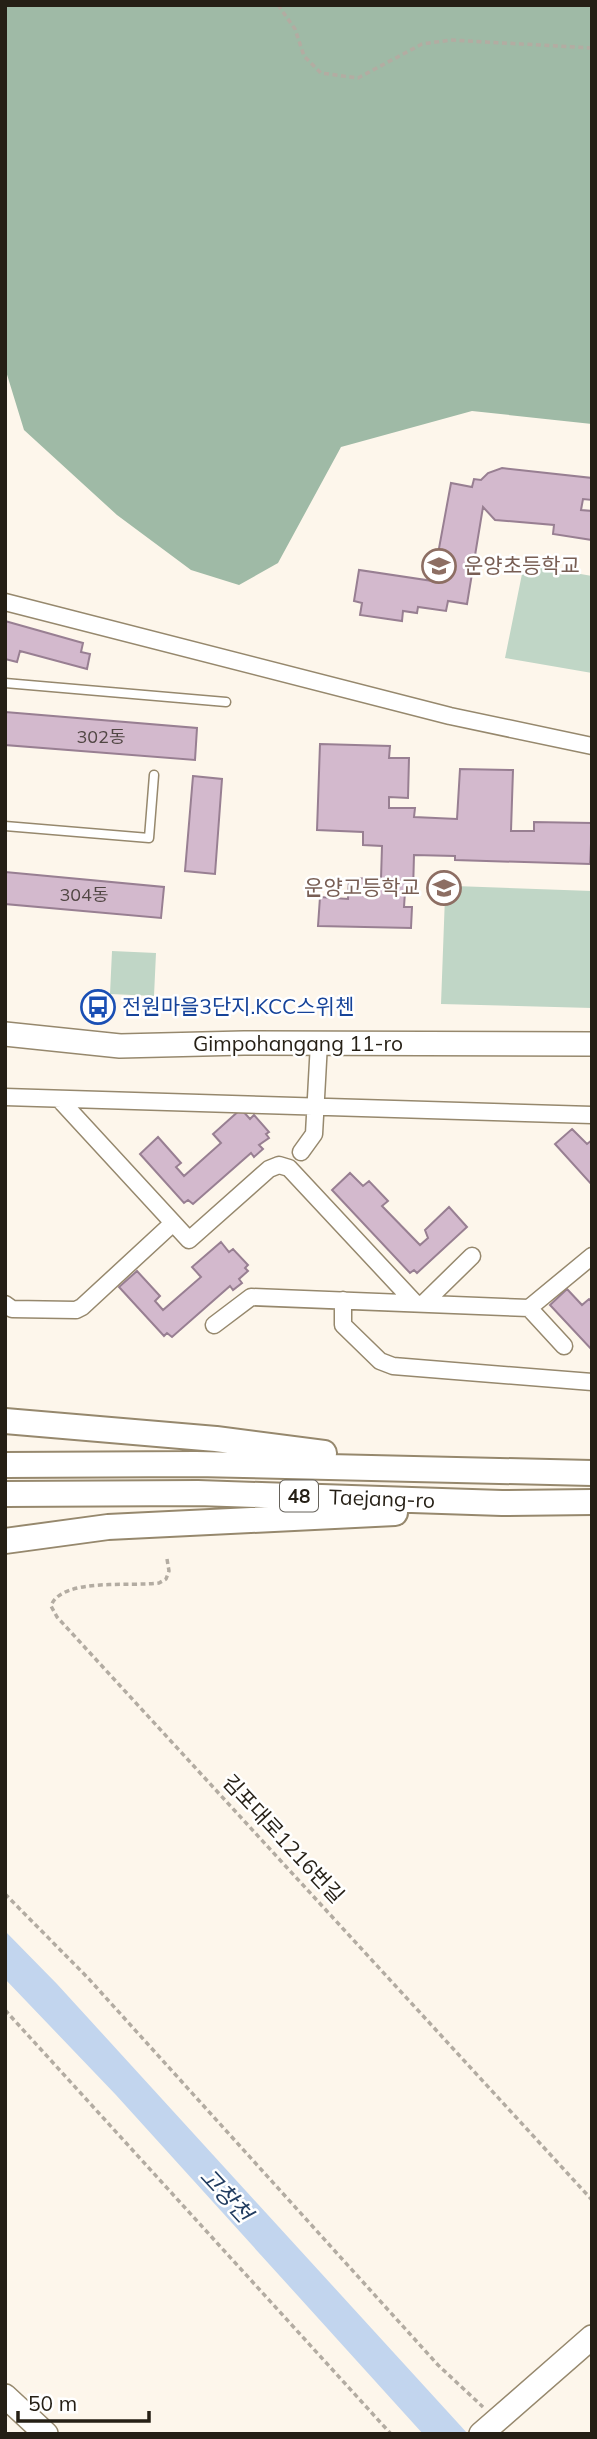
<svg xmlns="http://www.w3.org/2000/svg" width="597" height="2439" font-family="Mulish,'Noto Sans KR',sans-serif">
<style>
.green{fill:#c0d6c6}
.forest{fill:#9fbaa6}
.water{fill:#c2d5ee}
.building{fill:#d3b9cd;stroke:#987f92;stroke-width:2}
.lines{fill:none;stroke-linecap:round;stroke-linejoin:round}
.lane-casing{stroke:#96886d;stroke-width:11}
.street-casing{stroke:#96886d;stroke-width:19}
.secondary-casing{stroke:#96886d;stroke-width:26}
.primary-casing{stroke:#96886d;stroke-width:28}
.path{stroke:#b3aca2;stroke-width:3.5;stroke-dasharray:5 3.5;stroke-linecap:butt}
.lane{stroke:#fff;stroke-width:8}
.street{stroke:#fff;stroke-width:16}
.secondary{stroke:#fff;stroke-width:23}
.primary{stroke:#fff;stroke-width:24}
.labels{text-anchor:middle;stroke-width:5;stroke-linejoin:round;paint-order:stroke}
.number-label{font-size:18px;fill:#504643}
.shield{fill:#fff;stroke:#66625b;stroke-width:2}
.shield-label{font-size:19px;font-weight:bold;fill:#251f15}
.education-label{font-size:21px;fill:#785e54;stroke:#fff;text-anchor:start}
.transit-label{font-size:21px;fill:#164399;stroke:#fff;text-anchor:start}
.street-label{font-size:21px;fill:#251f15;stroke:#fff}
.water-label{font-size:23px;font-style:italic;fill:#223d61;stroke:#fff}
</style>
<rect width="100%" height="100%" fill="#fdf6eb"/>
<path class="green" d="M524,564L592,576V673L505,658Z
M455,886L592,891V1008L441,1004L445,896Z
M112,951L156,953L154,996L110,994Z"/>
<path class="forest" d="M5,5H592V424L472,411L341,447L278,563L239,585L191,570L117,515L24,430L5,368Z"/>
<path class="water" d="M5,1931L57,1984L468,2434H423L116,2095L5,1979Z"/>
<path class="building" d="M502,468L592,478V500L583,499L581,510L592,511V540L553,534L554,525L495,520L483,507L467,604L448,601L446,611L418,607L417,613L403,611L402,621L360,615L362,603L354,601L359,570L433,581L451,483L472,487L474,479L481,480L488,473Z
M5,621L83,643L81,652L90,654L87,669L20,651L17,662L5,659Z
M5,712L197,728L195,760L5,745Z
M320,744L390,746L389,758H409L408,798L389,797V808H415L414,817L457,819L460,769L513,770L511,831H534V822L592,823L590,864L455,860V856L414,855L413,892H405L404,907H412L411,928L318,926L320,897L348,899L349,878L381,879L382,846L363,845V832L317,830Z
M193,776L222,779L215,874L185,871Z
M5,872L164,887L161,918L5,904Z
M241,1109L250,1119L254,1115L269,1132L266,1134L269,1138L259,1145L263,1149L254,1157L251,1153L193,1204L188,1200L184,1203L140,1154L158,1137L181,1163L176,1167L184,1176L221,1143L213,1134Z
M572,1129L587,1144L592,1140V1185L555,1144Z
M350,1173L363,1186L369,1181L388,1201L382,1206L420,1245L428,1238L425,1230L449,1207L467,1227L417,1273L414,1270L410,1273L332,1190Z
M221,1242L229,1252L233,1249L248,1265L245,1268L248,1271L239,1279L242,1283L233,1290L230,1286L172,1337L167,1333L164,1336L119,1287L137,1271L160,1296L155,1301L163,1310L201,1277L192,1267Z
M567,1289L582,1305L589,1299L592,1302V1350L550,1305Z"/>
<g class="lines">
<g class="lane-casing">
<path id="lane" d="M5,683L226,702
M5,826L149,838L154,775"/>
</g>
<g class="street-casing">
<path id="street" d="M5,602L450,716L592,746
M5,1097L592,1115
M60,1100L189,1240L269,1169L279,1165L289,1168L415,1303
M301,1152L314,1134L319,1043
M343,1300V1325L380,1361L393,1366L592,1382
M424,1303L472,1256
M5,1304L12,1309L76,1310L82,1307L173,1223
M529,1308L592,1256
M214,1325L251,1297L529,1308L564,1346"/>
</g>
<g class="secondary-casing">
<path id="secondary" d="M5,1034L120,1046L244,1043L592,1044
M5,2396L46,2434
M481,2434L592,2337"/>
</g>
<g class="primary-casing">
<path id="primary" d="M5,1421L216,1439L324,1453
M5,1465L196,1464L592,1473
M5,1494L198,1493L502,1503L592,1502
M5,1541L108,1527L395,1513"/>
</g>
<path class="path" d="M278,5L295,29L304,56L321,73L358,78L422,44L451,40L592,48
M167,1559L169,1571L166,1579L159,1583C132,1587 61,1577 51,1606L57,1617L592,2200
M5,1894L88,1978L438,2365L483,2407
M5,2010L391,2434"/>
<use href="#lane" class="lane"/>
<use href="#street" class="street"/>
<use href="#secondary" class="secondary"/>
<use href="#primary" class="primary"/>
</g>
<defs>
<g id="school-ring" transform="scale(1.75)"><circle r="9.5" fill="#fff" stroke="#8d6e63" stroke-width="1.5"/><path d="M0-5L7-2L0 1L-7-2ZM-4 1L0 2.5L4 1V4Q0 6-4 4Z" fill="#8d6e63"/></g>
<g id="bus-ring" transform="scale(1.75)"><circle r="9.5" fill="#fff" stroke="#1a4fb4" stroke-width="1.5"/><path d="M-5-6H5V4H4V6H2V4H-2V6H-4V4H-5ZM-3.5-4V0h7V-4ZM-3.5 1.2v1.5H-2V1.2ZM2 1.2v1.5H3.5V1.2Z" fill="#1a4fb4"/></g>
</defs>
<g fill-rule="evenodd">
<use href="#school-ring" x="439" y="566"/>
<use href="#school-ring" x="444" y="888"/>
<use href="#bus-ring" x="98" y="1007"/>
</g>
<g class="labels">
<g class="number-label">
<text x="101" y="743">302동</text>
<text x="84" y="901">304동</text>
</g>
<rect class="shield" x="280" y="1480.5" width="38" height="31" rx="5"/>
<g class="shield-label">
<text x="299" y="1503">48</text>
</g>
<g class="education-label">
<text x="464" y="573">운양초등학교</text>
<text x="420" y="895" text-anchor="end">운양고등학교</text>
</g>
<g class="transit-label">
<text x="122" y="1014">전원마을3단지.KCC스위첸</text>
</g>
<g class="street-label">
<text x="298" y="1051">Gimpohangang 11-ro</text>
<text transform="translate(382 1499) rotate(2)" y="7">Taejang-ro</text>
<text transform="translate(283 1839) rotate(47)" y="7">김포대로1216번길</text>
</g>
<g class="water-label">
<text transform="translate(226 2195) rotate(47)" y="8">고창천</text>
</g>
</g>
<rect width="597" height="2439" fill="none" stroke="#251f15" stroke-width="14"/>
<path d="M18 2411v10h131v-10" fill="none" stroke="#251f15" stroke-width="3.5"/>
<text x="28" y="2411" font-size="21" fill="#251f15" stroke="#ffffff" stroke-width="5" paint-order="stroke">50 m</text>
</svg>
